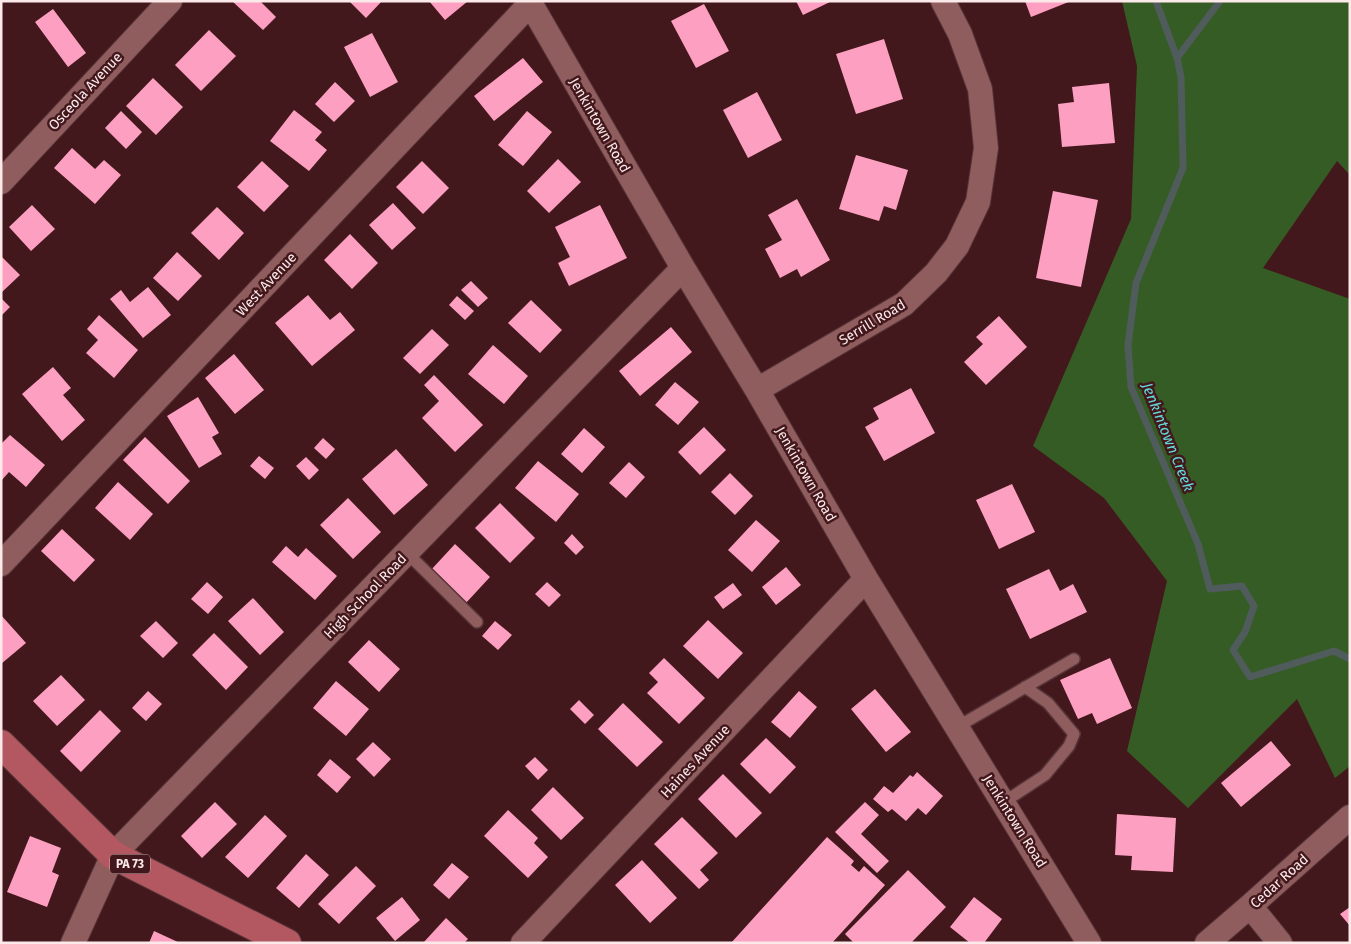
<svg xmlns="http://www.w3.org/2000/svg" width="1351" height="944" font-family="'Fira Sans',sans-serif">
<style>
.green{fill:#365c25}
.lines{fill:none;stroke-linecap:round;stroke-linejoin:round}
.stream{stroke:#505b5b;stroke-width:7}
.building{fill:#fd9fc1}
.service-casing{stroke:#563438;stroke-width:14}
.minor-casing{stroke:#563438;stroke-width:26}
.primary-casing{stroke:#563438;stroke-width:30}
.service{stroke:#905d5f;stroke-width:11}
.minor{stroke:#905d5f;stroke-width:24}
.primary{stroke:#b35860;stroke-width:28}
.labels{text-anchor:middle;stroke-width:5;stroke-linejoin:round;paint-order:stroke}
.shield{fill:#43181c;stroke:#c4aaac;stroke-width:1}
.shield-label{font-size:12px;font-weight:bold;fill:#fce9ea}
.street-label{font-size:14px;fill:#fce9ea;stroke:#43181c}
.water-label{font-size:15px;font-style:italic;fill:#62d9db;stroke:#43181c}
</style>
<rect width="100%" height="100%" fill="#43181c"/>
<path class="green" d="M1122,1H1350V175L1337,161L1263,268L1350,299V766L1335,778L1297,699L1188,808L1127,751L1167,581L1104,498L1033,446L1131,219L1137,66Z"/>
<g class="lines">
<path class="stream" d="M1156,1L1177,58L1181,77L1183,168L1136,283L1128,345L1131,387L1198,544L1210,589L1242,586L1254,606L1245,632L1233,650L1250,677L1334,651L1350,659
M1177,58L1220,1"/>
</g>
<path class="building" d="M232,1H260L276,17L263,30Z
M349,1H382L366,18Z
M429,1H468L445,20Z
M796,1H832L803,15Z
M1025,1H1071L1031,17Z
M704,4L729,51L696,68L671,21Z
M53,9L86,53L68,67L35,22Z
M209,30L236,56L201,91L175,65Z
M372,33L398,82L370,97L344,47Z
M884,39L903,99L856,114L836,54Z
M523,58L543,82L494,121L474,96Z
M153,78L183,107L156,135L126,106Z
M335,82L355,101L334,122L315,104Z
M1109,83L1115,143L1062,147L1058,104L1074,102L1072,87Z
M757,92L782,140L748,158L723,110Z
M294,110L322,132L315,140L327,150L309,171L270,141Z
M121,111L142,132L126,149L105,128Z
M527,111L552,132L523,166L498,145Z
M72,148L95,169L104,160L121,175L95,204L54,168Z
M856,155L908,170L896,210L884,206L879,221L839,209Z
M558,159L581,182L549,213L527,191Z
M262,161L289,186L264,212L237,187Z
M422,161L449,188L423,214L396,187Z
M1053,191L1098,200L1081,287L1036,278Z
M797,199L830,260L801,277L797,269L780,278L765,249L782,240L768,215Z
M393,203L416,228L392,250L369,225Z
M32,205L55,229L31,251L9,227Z
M600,205L627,258L569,286L558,263L570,257L555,227Z
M217,207L244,233L219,260L191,233Z
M350,234L378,263L352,289L324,260Z
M177,252L202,276L178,301L153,278Z
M1,256L20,275L1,293Z
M471,281L488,298L478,307L461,290Z
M148,287L171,315L143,338L110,299L121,290L130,302Z
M308,295L330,320L340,312L355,330L312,366L275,323Z
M457,296L474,311L465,320L449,305Z
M1,298L10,307L1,316Z
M531,300L562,330L540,353L508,323Z
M99,315L138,350L114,378L86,353L98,340L87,329Z
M999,316L1027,347L986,385L964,362L983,344L976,337Z
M671,327L692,352L640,396L619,371Z
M432,329L449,345L420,374L403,358Z
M493,345L528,376L504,404L468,374Z
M234,354L264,390L235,414L205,378Z
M53,367L71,388L63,395L85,420L62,441L22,394Z
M434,375L483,425L455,452L422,418L439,401L424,385Z
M675,382L699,402L678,425L655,405Z
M911,388L935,433L884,461L865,427L879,419L873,408Z
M198,397L219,433L212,437L222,454L199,468L167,416Z
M704,427L726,450L700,475L678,452Z
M584,428L605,447L582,473L561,454Z
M10,435L45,465L26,487L9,472L1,481V444Z
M145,437L190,481L168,504L123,460Z
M323,438L335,449L326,459L314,448Z
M396,449L428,485L394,515L362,479Z
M259,456L274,468L265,479L250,466Z
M306,457L319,470L309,480L296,466Z
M538,461L579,494L556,522L515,488Z
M629,462L645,477L626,498L609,483Z
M730,473L753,496L735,515L711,492Z
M118,482L153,514L130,540L95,508Z
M1012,484L1035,532L999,549L976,500Z
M348,498L381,532L353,559L320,525Z
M500,503L535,538L510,563L475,528Z
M756,520L780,541L752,572L728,550Z
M62,529L95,560L74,582L41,551Z
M572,534L584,547L576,555L564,543Z
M455,544L490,577L465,604L430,571Z
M286,546L298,557L306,548L337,576L315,600L272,562Z
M786,567L801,585L776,605L762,587Z
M1049,569L1060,591L1073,584L1087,612L1030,639L1006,589Z
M207,582L223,597L208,614L191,599Z
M547,582L561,595L549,607L535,594Z
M733,583L742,595L723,609L714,597Z
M253,598L284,632L260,655L228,621Z
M1,615L26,643L1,664Z
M708,620L743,653L718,679L683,646Z
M156,621L178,643L163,658L140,636Z
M495,621L512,635L498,650L482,636Z
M214,633L248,667L226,690L192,655Z
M369,640L400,669L379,692L348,662Z
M664,658L705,698L679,724L647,693L658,682L649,673Z
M1110,658L1132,708L1097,724L1092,713L1078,719L1060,680Z
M61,675L85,700L57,726L33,701Z
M336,681L369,709L346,736L313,708Z
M875,689L911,732L886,752L851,709Z
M148,691L162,704L146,721L132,708Z
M799,691L817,707L790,738L771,722Z
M579,700L594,715L585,724L570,709Z
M623,703L663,742L637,767L598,729Z
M100,710L121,731L81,772L60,751Z
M766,738L796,767L770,794L740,764Z
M1271,741L1291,765L1241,807L1221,783Z
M373,742L391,759L374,777L356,759Z
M535,757L548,770L538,780L525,766Z
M330,759L351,777L337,793L317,775Z
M917,772L943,796L926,815L918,808L906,821L892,809L888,812L873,799L884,786L893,793L910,775L913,777Z
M723,774L762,813L736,838L698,799Z
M553,787L584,818L561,840L531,810Z
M215,802L237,824L202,858L181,836Z
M865,802L879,815L861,834L889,861L877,873L835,832Z
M508,810L538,838L534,843L548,857L528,878L484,836Z
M1117,814L1176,818L1173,872L1131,870L1132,856L1115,855Z
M265,815L287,836L248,878L225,857Z
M682,817L718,853L700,870L709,880L699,889L654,844Z
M30,836L61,848L52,872L59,875L47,907L7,892Z
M827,837L854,861L851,865L859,872L864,866L885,885L832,943H731Z
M306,854L329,875L299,908L276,888Z
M642,860L677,898L650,923L615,885Z
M452,863L469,877L449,899L433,885Z
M356,866L376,886L339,924L318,904Z
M908,870L946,907L911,943H854L845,934Z
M402,897L420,920L395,941L376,918Z
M974,897L1002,919L984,943H970L950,927Z
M1350,907V926L1340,914Z
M446,918L468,939L464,943H423Z
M154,931L180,943H149Z"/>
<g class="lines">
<g class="service-casing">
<path id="service" d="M407,553L477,622
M957,727L1074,659
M1004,802L1045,775L1069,746L1074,734L1048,703L1025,687"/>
</g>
<g class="minor-casing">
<path id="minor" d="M529,1L683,268L757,390L866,579L1089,943
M1,182L170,1
M757,390L904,304L936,273L957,246L978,202L986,148L980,89L960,34L943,1
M1,564L530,4
M1250,906L1280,943
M73,943L113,855L683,268
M523,943L866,579
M1207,943L1250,906L1350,817"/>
</g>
<g class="primary-casing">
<path id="primary" d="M1,744L113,855L287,943"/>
</g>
<use href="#service" class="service"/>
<use href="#minor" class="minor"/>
<use href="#primary" class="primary"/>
</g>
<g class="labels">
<rect class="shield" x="110" y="854.5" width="40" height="19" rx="4"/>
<g class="shield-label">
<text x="130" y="868">PA 73</text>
</g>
<g class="street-label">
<text transform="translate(85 91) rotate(-47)" y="5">Osceola Avenue</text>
<text transform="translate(600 125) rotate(60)" y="5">Jenkintown Road</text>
<text transform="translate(266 284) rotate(-47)" y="5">West Avenue</text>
<text transform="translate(872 322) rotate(-31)" y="5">Serrill Road</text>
<text transform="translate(806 474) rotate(60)" y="5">Jenkintown Road</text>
<text transform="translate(365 596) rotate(-46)" y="5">High School Road</text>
<text transform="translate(695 761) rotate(-47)" y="5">Haines Avenue</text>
<text transform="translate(1015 821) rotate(58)" y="5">Jenkintown Road</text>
<text transform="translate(1279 881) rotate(-42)" y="5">Cedar Road</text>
</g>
<g class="water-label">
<text transform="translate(1168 437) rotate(68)" y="5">Jenkintown Creek</text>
</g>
</g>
<rect width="1351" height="944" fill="none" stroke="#fce9ea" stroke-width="5"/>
</svg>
